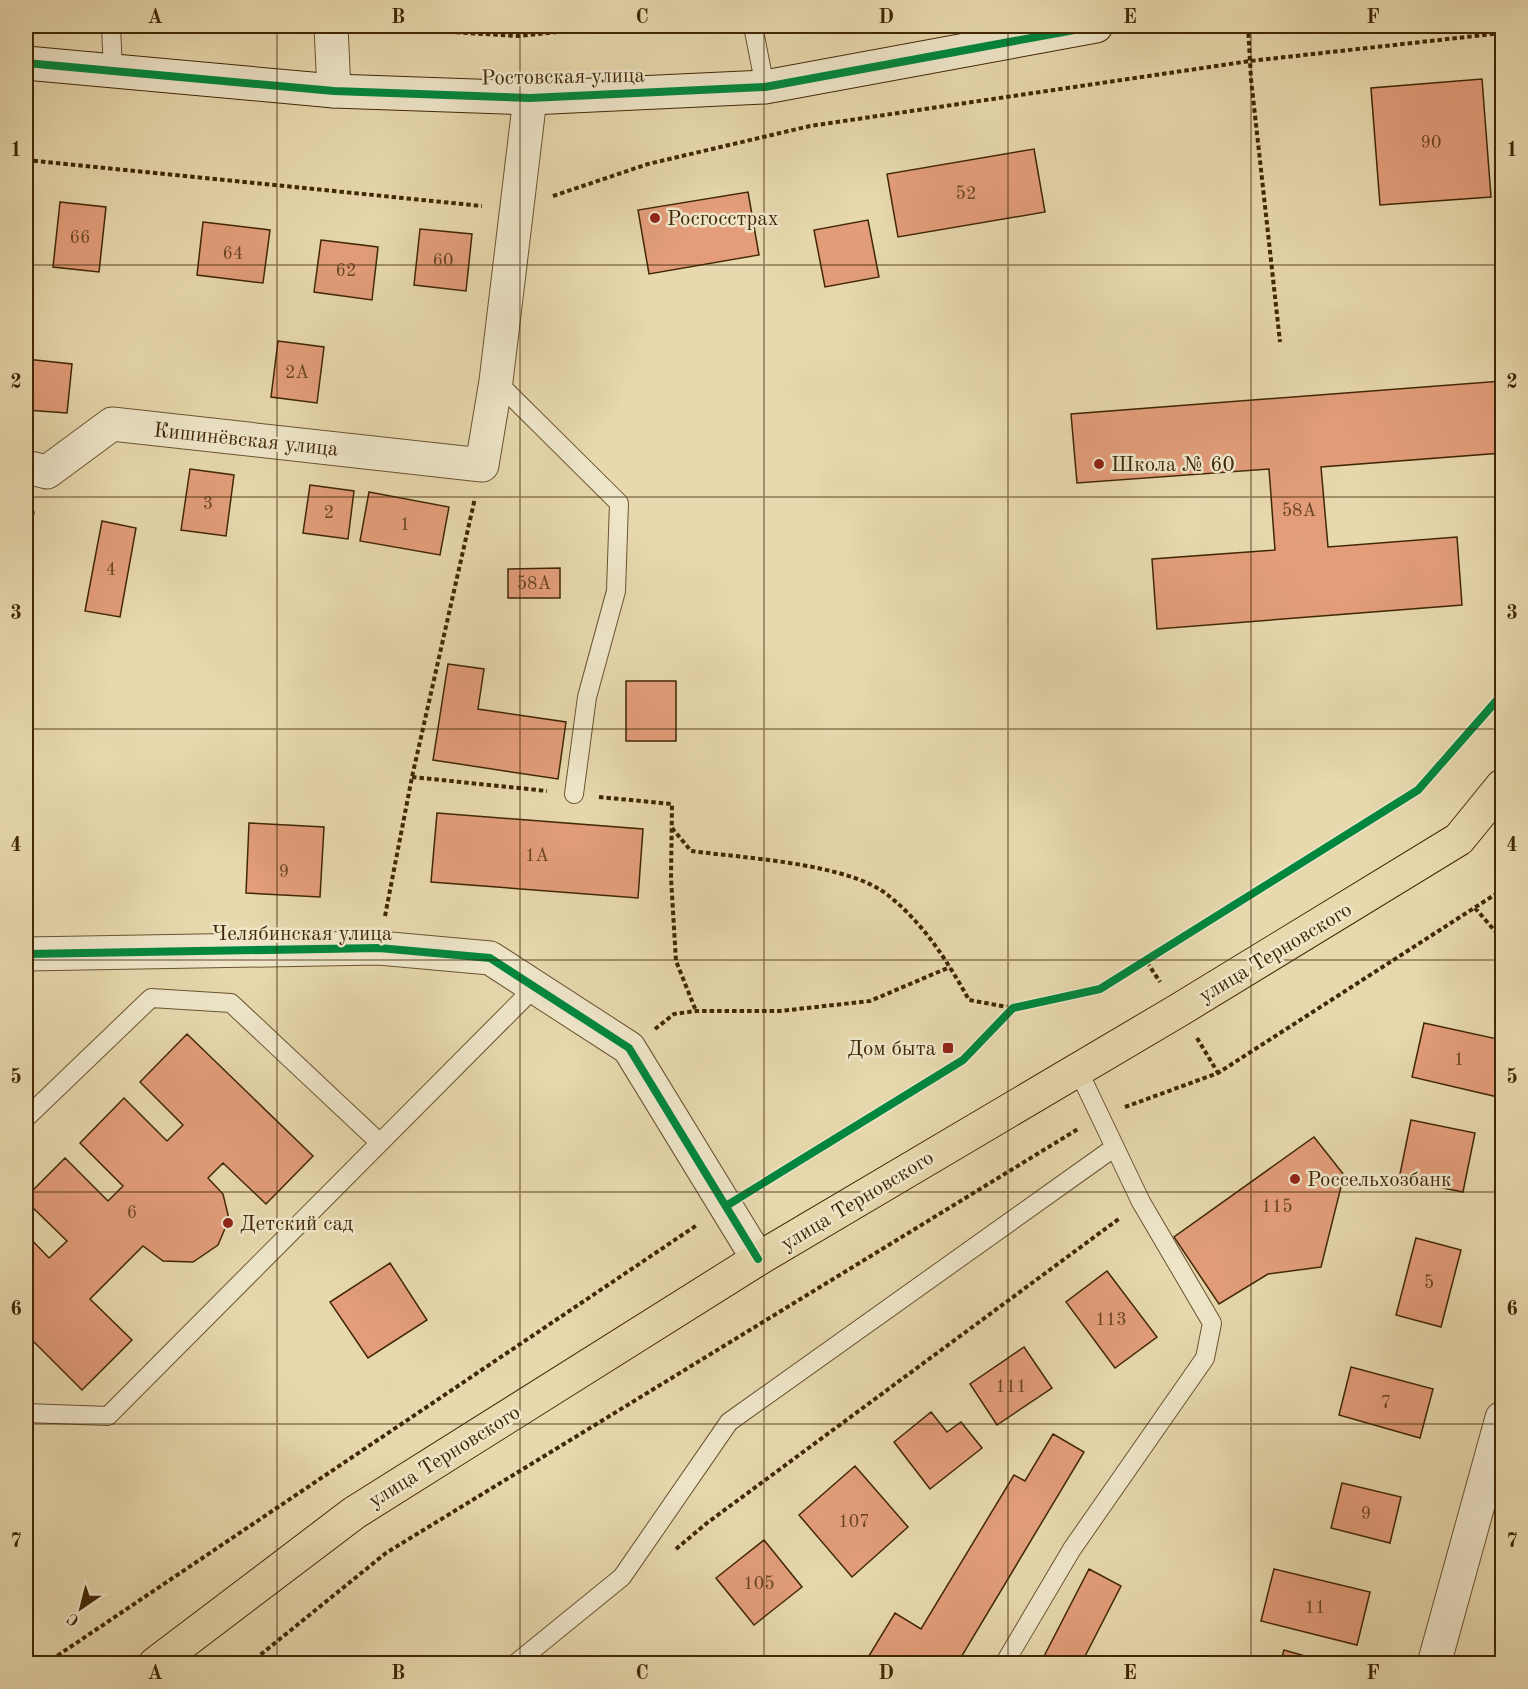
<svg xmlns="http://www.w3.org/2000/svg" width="1528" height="1689" font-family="'Old Standard TT',serif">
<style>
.building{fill:#e39d7a;stroke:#402705;stroke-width:1.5}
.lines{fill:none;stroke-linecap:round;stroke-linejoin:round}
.lane-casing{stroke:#6a532f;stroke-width:20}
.street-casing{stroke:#6a532f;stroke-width:35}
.secondary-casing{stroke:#402705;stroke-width:35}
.primary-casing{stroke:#402705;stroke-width:35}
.path{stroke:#402705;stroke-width:4;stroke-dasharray:4.5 3;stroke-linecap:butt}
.lane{stroke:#efe6ca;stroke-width:18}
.street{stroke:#efe6ca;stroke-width:33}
.secondary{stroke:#efe6ca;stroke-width:33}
.primary{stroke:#e7d8ad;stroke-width:33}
.cycleway-casing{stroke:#efe6ca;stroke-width:11}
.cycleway{stroke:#00873e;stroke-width:8}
.grid{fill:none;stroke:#402705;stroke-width:1.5;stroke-opacity:0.55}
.poi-dot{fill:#8f2418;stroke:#efe6ca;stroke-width:2}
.labels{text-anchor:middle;stroke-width:5;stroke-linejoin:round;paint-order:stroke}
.number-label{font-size:18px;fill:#694422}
.street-label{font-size:21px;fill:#402705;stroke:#efe6ca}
.poi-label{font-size:21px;fill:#402705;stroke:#efe6ca;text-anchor:start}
.neatline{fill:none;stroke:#402705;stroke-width:2}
.grid-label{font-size:20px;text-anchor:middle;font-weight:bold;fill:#402705}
</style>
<rect width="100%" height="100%" fill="#e7d8ad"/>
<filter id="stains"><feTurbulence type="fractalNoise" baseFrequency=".00333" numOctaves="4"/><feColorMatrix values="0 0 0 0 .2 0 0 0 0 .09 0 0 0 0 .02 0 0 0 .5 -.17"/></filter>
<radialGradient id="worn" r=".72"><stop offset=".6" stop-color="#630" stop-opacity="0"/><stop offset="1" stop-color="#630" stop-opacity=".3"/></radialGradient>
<path class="building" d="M1482,79L1491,197L1380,205L1371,88Z
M1034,149L1045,212L898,237L887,174Z
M748,192L759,255L649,274L638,210Z
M60,202L106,207L99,272L53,267Z
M868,220L879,277L825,287L814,230Z
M203,222L270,230L263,283L197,275Z
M420,229L472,234L466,291L414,285Z
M321,240L378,247L372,300L314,292Z
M278,341L324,347L317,403L271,397Z
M26,359L72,364L67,413L26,410Z
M1502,381V453L1321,467L1328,547L1457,537L1462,605L1157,629L1152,559L1275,550L1269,469L1077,483L1071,414Z
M190,469L234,475L226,536L181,530Z
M310,485L354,491L348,539L303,533Z
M369,492L449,507L440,555L360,541Z
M26,510L34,512L26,549Z
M102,521L136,528L120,617L85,611Z
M560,568V598H508V569Z
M448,664L484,669L478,709L566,722L558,779L433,760Z
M626,681H676V741H626Z
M437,813L643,829L638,898L431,882Z
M249,823L324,827L320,897L246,893Z
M1424,1023L1502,1040V1098L1412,1077Z
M187,1034L313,1156L266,1204L223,1163L208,1178L223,1194L229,1219L218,1245L193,1262L163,1261L143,1246L90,1299L132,1340L82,1390L26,1334V1234L49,1258L67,1241L26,1201V1197L65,1158L108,1201L123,1186L80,1143L124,1098L167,1141L183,1125L140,1082Z
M1411,1120L1475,1133L1463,1192L1399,1179Z
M1314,1137L1344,1175L1321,1267L1268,1274L1219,1304L1174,1237Z
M1416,1238L1461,1250L1441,1327L1396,1315Z
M390,1263L427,1320L368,1358L330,1302Z
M1107,1271L1157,1337L1115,1368L1066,1302Z
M1024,1347L1052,1388L997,1425L970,1384Z
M1351,1367L1433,1389L1420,1438L1339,1415Z
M931,1412L947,1432L961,1422L982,1448L930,1489L894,1442Z
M1053,1434L1084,1452L957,1664H864L895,1613L921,1629L1014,1475L1025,1481Z
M855,1466L908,1527L852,1577L799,1515Z
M1342,1483L1401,1497L1390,1543L1331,1528Z
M764,1540L802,1587L754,1625L716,1578Z
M1089,1569L1121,1586L1081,1664H1040Z
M1274,1569L1370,1592L1357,1645L1261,1621Z
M1284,1650L1333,1664H1280Z
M636,1658L641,1664H629Z"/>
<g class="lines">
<g class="lane-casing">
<path id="lane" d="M111,26L113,71
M753,26L765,87
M496,381L619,503L616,591L587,697L574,794
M26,1118L151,998L231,1003L379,1142
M26,1413L108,1416L535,987
M515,1664L622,1577L729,1422L1115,1147
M1004,1664L1072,1549L1205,1358L1212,1323L1141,1202L1077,1068"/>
</g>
<g class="street-casing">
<path id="street" d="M331,26L334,91
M26,467L47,472L112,424L482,465L496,381L530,98
M26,954L379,948L490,958L629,1048L758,1259
M1434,1664L1502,1418"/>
</g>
<g class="secondary-casing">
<path id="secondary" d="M26,63L334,91L530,98L765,87L1096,26"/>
</g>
<g class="primary-casing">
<path id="primary" d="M155,1664L354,1513L758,1259L1179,1010L1459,839L1502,786"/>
</g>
<path class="path" d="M1248,26L1251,79L1280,342
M366,27L518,36L620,26
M26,160L482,206
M553,196L648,164L810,126L1250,61L1502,33
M412,777L547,791
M599,797L672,804L671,878L676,961L696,1011
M672,828L691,851C742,858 850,863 889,896C924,924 948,962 969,1000L1013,1008
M1475,908L1502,939
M385,916L412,777L475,498
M1147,962L1160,982
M655,1029L674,1014L696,1011H780L870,1001L950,967
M1197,1038L1218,1073
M1125,1107L1218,1073L1502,890
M676,1549L707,1523L1120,1218
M45,1664L697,1225
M249,1664L386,1553L1078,1129"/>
<use href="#lane" class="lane"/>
<use href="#street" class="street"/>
<use href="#secondary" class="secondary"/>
<use href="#primary" class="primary"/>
<g class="cycleway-casing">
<path id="cycleway" d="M26,63L334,91L530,98L765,87L1096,26
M26,954L379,948L490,958L629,1048L758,1259
M726,1206L963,1060L1013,1008L1100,989L1418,790L1498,699L1502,690"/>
</g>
<use href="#cycleway" class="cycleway"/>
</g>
<path class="grid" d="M277,26V1664M520,26V1664M764,26V1664M1008,26V1664M1251,26V1664M26,265H1502M26,497H1502M26,729H1502M26,960H1502M26,1192H1502M26,1424H1502"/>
<g class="poi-dot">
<circle cx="655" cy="218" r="6"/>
<circle cx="1099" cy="464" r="6"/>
<rect x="942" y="1042" width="12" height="12" rx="3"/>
<circle cx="1295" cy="1179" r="6"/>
<circle cx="228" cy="1223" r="6"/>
</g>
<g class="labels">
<g class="number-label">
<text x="1431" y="148">90</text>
<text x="966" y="199">52</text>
<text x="80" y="243">66</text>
<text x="233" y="259">64</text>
<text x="443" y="266">60</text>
<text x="346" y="276">62</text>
<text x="297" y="378">2А</text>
<text x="208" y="509">3</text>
<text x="1299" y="516">58А</text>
<text x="329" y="518">2</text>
<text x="405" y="530">1</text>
<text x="111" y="575">4</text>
<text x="534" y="589">58А</text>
<text x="537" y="861">1А</text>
<text x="284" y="877">9</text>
<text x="1459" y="1065">1</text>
<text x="1277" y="1212">115</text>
<text x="132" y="1218">6</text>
<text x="1429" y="1288">5</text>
<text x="1111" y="1325">113</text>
<text x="1011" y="1392">111</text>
<text x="1386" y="1408">7</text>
<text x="1366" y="1519">9</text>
<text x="854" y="1527">107</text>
<text x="759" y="1589">105</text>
<text x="1315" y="1613">11</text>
</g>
<g class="street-label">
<text transform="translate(563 76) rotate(-1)" y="7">Ростовская улица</text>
<text transform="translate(246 439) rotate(6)" y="7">Кишинёвская улица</text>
<text x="302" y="940">Челябинская улица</text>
<text transform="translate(1275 952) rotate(-31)" y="7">улица Терновского</text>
<text transform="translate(857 1200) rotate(-31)" y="7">улица Терновского</text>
<text transform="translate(444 1456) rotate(-32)" y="7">улица Терновского</text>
</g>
<g class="poi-label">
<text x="667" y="225">Росгосстрах</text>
<text x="1111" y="471">Школа № 60</text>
<text x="936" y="1055" text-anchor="end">Дом быта</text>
<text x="1307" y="1186">Россельхозбанк</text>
<text x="240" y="1230">Детский сад</text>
</g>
</g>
<rect width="1528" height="1689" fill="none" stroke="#e7d8ad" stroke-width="66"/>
<g transform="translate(81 1608) rotate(215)" stroke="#efe6ca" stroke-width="4.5" paint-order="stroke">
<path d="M0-4.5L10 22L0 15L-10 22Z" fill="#402705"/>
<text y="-9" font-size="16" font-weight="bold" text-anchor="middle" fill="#402705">С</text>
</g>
<rect x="33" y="33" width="1462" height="1623" class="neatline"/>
<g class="grid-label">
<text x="155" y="23">A</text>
<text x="398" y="23">B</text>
<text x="642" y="23">C</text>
<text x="886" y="23">D</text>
<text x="1130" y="23">E</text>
<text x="1373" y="23">F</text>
<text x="16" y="156">1</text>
<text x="1512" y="156">1</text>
<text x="16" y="388">2</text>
<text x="1512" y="388">2</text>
<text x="16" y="619">3</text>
<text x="1512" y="619">3</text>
<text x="16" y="851">4</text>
<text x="1512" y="851">4</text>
<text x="16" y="1083">5</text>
<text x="1512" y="1083">5</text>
<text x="16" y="1315">6</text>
<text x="1512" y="1315">6</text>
<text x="16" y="1547">7</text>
<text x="1512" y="1547">7</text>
<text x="155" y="1679">A</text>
<text x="398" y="1679">B</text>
<text x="642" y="1679">C</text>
<text x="886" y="1679">D</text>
<text x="1130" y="1679">E</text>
<text x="1373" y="1679">F</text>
</g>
<rect width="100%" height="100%" filter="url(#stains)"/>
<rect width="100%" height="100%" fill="url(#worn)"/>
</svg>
